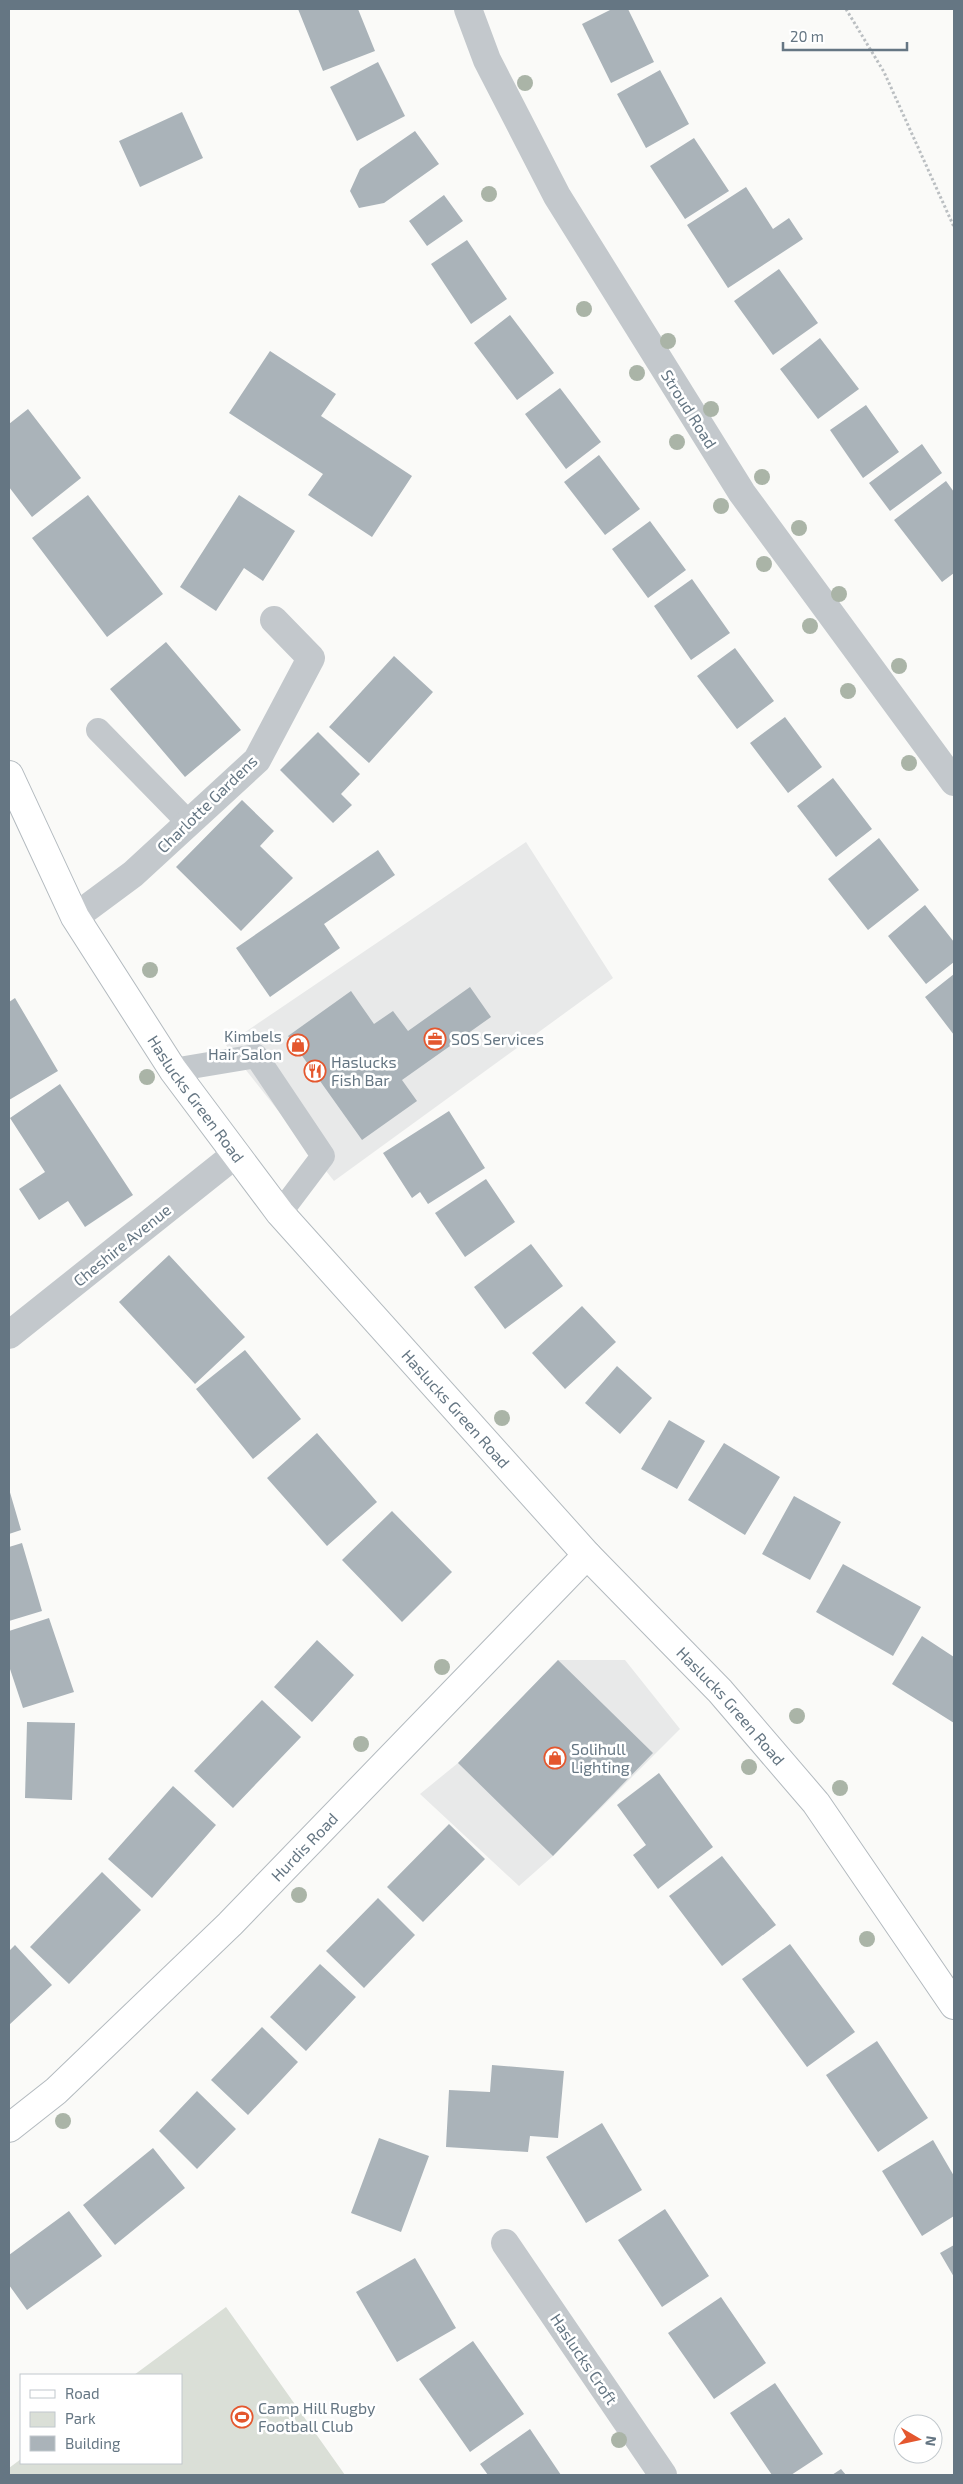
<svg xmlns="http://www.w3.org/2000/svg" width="963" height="2484" font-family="'Exo 2',sans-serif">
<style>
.built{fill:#e8e9e9}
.green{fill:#dadfd7}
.building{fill:#aab3b9}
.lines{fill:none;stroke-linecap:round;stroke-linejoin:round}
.secondary-casing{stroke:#b3babf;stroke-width:30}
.path{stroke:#bbbfc2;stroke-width:3;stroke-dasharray:2.5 2.5;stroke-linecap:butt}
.lane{stroke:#c3c8cc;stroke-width:24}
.street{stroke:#c3c8cc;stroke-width:28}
.secondary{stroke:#fff;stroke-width:28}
.tree{fill:#aab4a7}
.labels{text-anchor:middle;stroke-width:5;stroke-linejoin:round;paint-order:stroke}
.street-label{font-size:16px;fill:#657683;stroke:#fff}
.poi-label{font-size:16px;fill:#657683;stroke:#fff;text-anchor:start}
</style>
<rect width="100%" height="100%" fill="#fafaf8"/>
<path class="built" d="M526,842L613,978L334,1181L226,1045Z
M558,1660H625L680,1729L553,1856L519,1886L420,1794L458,1763Z"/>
<path class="green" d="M226,2307L345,2475H9V2468L21,2459V2463H181V2375H134Z"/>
<path class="building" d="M298,9H358L375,51L323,71Z
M612,9H628L654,62L611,83L582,24Z
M378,62L405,116L357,141L330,87Z
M660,70L689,124L646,148L617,94Z
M182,112L203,158L140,187L119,141Z
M415,131L439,164L384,203L359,208L350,191L360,169Z
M694,138L729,191L685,219L650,166Z
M746,187L773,229L789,218L803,239L728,288L687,225Z
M444,195L463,221L427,246L409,221Z
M467,240L507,299L471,324L431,264Z
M779,269L818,323L773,355L734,301Z
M510,315L554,373L517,400L474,343Z
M820,338L859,389L818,419L780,369Z
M270,351L336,394L321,416L412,476L372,537L308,495L323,474L229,413Z
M560,388L601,442L566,469L525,414Z
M866,405L899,452L863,478L830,430Z
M28,409L81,478L32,517L9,487V424Z
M922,444L942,473L890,511L869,483Z
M599,455L640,509L605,535L564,482Z
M946,481L954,492V573L942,582L894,520Z
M88,495L163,594L107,637L32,538Z
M239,495L295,531L263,581L244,568L216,611L180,587Z
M650,521L686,570L648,598L612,549Z
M692,579L730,633L691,660L654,606Z
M166,642L241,730L185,777L110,689Z
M735,648L774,701L737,729L697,676Z
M394,656L433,692L369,763L329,727Z
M785,717L822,767L788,793L750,743Z
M318,732L360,774L341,794L352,805L333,823L280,770Z
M833,778L872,829L836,857L797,806Z
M242,800L274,831L260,846L293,878L241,931L176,867Z
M879,838L919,890L868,930L828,879Z
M378,850L395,875L324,924L340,948L270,997L236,948Z
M925,905L954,942V962L926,984L888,936Z
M954,974V1035L925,997Z
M470,987L491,1017L402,1080L417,1101L362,1140L288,1036L351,991L374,1024L393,1011L408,1031Z
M15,998L58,1071L9,1100V1002Z
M60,1084L133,1195L85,1227L68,1201L39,1220L19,1189L45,1172L10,1118Z
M449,1111L485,1168L428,1204L420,1192L412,1198L383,1153Z
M486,1179L515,1222L465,1257L435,1213Z
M531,1244L563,1286L505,1329L474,1287Z
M169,1255L245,1337L195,1384L119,1302Z
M582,1306L616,1342L565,1389L532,1353Z
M245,1350L301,1419L253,1459L196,1389Z
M617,1366L652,1398L620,1434L585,1403Z
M669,1420L705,1441L677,1489L641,1469Z
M317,1433L377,1502L327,1546L267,1478Z
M724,1443L780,1477L745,1535L688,1500Z
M9,1489L21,1530L9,1534Z
M794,1496L841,1522L810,1580L762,1554Z
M392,1511L452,1572L402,1622L342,1560Z
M22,1543L42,1611L9,1621V1547Z
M843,1564L921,1607L893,1656L816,1612Z
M49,1618L74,1692L23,1708L9,1666V1631Z
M922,1636L954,1657V1723L892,1684Z
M317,1640L354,1675L312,1722L274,1687Z
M558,1660L653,1753L553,1856L458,1763Z
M262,1700L301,1737L233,1808L194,1771Z
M27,1722L75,1723L72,1800L25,1798Z
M659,1773L713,1847L658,1889L633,1855L646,1845L617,1805Z
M173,1786L216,1825L152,1898L108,1859Z
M449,1824L485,1859L423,1922L387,1887Z
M722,1856L776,1925L722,1966L669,1896Z
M102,1872L141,1910L69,1984L30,1947Z
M378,1898L415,1935L364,1988L326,1951Z
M790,1944L855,2032L807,2067L742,1979Z
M15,1945L52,1985L9,2025V1951Z
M320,1964L356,1997L306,2051L270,2017Z
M262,2027L298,2062L248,2115L211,2080Z
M877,2041L928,2118L878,2152L826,2075Z
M492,2065L564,2071L558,2138L530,2136L528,2152L446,2147L449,2090L490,2092Z
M197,2091L236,2129L197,2169L159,2131Z
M602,2123L642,2190L586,2223L546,2157Z
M379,2138L429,2156L401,2232L351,2213Z
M933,2140L954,2176V2216L922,2236L882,2171Z
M153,2148L185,2188L115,2245L83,2205Z
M665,2209L709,2276L662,2307L618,2240Z
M69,2211L102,2256L27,2310L9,2285V2255Z
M954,2245V2277L940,2253Z
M415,2258L456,2328L397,2362L356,2292Z
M721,2297L766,2363L714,2399L668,2333Z
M473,2341L524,2414L470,2452L419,2379Z
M775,2383L823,2454L791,2475H772L730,2413Z
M530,2429L561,2475H488L480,2464Z
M841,2469L846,2475H832Z"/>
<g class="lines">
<g class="secondary-casing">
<g id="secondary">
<path id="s1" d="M9,775L75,917L173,1070L280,1213L587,1555L720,1691L816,1803L954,2005"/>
<path id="s2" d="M9,2128L56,2091L230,1924L587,1555"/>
</g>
</g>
<path class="path" d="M846,9L884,72L954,227"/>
<path class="lane" d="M98,730L189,823
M173,1070L256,1056L323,1156L280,1213"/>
<path class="street" d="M468,9L487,60L557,196L742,493L954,782
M75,917L133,874L257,760L311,658L274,620
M9,1335L236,1154
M505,2243L663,2475"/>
<use href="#secondary" class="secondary"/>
</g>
<g class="tree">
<circle cx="525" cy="83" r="8"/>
<circle cx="489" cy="194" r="8"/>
<circle cx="584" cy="309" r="8"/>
<circle cx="668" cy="341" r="8"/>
<circle cx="637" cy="373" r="8"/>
<circle cx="711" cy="409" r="8"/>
<circle cx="677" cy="442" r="8"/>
<circle cx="762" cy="477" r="8"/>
<circle cx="721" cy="506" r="8"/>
<circle cx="799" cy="528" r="8"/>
<circle cx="764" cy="564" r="8"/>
<circle cx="839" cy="594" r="8"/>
<circle cx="810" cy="626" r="8"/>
<circle cx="899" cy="666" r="8"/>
<circle cx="848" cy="691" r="8"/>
<circle cx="909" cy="763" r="8"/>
<circle cx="150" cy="970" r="8"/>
<circle cx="147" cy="1077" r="8"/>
<circle cx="502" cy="1418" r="8"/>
<circle cx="442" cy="1667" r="8"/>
<circle cx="797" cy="1716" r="8"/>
<circle cx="361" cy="1744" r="8"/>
<circle cx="749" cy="1767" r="8"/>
<circle cx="840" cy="1788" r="8"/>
<circle cx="299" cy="1895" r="8"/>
<circle cx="867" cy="1939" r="8"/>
<circle cx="63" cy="2121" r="8"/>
<circle cx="619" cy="2440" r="8"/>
</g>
<defs>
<g id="office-ring" transform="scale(1.125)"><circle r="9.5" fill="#fff" stroke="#e4572e" stroke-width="1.5"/><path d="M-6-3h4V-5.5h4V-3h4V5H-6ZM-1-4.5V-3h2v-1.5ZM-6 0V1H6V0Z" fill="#e4572e"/></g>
<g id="shop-ring" transform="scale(1.125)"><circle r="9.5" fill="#fff" stroke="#e4572e" stroke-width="1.5"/><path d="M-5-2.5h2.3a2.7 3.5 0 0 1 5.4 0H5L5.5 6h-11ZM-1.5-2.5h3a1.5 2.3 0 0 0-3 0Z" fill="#e4572e"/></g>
<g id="restaurant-ring" transform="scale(1.125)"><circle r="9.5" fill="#fff" stroke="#e4572e" stroke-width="1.5"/><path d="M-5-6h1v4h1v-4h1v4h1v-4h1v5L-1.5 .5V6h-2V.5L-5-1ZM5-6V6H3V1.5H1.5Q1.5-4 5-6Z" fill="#e4572e"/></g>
<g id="stadium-ring" transform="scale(1.125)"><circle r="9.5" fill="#fff" stroke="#e4572e" stroke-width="1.5"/><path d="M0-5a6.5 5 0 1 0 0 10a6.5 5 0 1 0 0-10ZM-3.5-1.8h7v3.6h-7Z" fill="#e4572e"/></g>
</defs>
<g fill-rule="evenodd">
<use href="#office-ring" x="435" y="1039"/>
<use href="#shop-ring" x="298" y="1045"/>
<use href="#restaurant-ring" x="315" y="1071"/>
<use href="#shop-ring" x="555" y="1758"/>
<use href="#stadium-ring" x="242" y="2417"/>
</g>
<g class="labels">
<g class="street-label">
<text transform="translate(689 409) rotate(58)" y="6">Stroud Road</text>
<text transform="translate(207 804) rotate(-44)" y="6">Charlotte Gardens</text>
<text dy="6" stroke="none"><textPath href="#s1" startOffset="375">Haslucks Green Road</textPath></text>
<text transform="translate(122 1245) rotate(-39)" y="6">Cheshire Avenue</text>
<text dy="6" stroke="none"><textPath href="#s1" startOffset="780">Haslucks Green Road</textPath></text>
<text dy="6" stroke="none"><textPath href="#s1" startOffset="1185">Haslucks Green Road</textPath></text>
<text dy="6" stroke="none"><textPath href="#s2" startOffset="408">Hurdis Road</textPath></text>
<text transform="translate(584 2359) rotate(56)" y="6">Haslucks Croft</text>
</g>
<g class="poi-label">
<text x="282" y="1042" text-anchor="end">Kimbels<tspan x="282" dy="18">Hair Salon</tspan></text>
<text x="451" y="1045">SOS Services</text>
<text x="331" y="1068">Haslucks<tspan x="331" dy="18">Fish Bar</tspan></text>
<text x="571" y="1755">Solihull<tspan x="571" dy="18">Lighting</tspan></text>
<text x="258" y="2414">Camp Hill Rugby<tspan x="258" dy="18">Football Club</tspan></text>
</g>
</g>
<rect width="963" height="2484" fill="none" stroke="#657683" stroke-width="20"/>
<rect x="20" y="2374" width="162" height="90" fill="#ffffff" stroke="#c1c8cd"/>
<rect x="30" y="2390" width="25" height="8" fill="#ffffff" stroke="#c1c8cd"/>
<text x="65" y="2399" font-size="15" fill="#657683">Road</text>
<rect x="30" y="2412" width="25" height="15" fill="#dadfd7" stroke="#c1c8cd"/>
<text x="65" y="2424" font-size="15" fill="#657683">Park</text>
<rect x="30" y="2436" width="25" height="15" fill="#aab3b9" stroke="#c1c8cd"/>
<text x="65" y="2449" font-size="15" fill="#657683">Building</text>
<g transform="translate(918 2439) rotate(99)"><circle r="24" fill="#ffffff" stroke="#c1c8cd"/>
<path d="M0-4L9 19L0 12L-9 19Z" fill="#e4572e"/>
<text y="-8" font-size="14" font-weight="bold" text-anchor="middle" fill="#657683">N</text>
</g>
<path d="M783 42v8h124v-8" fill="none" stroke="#657683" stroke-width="2.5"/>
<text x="790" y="42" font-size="15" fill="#657683" stroke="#ffffff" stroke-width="4" paint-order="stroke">20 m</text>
</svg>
